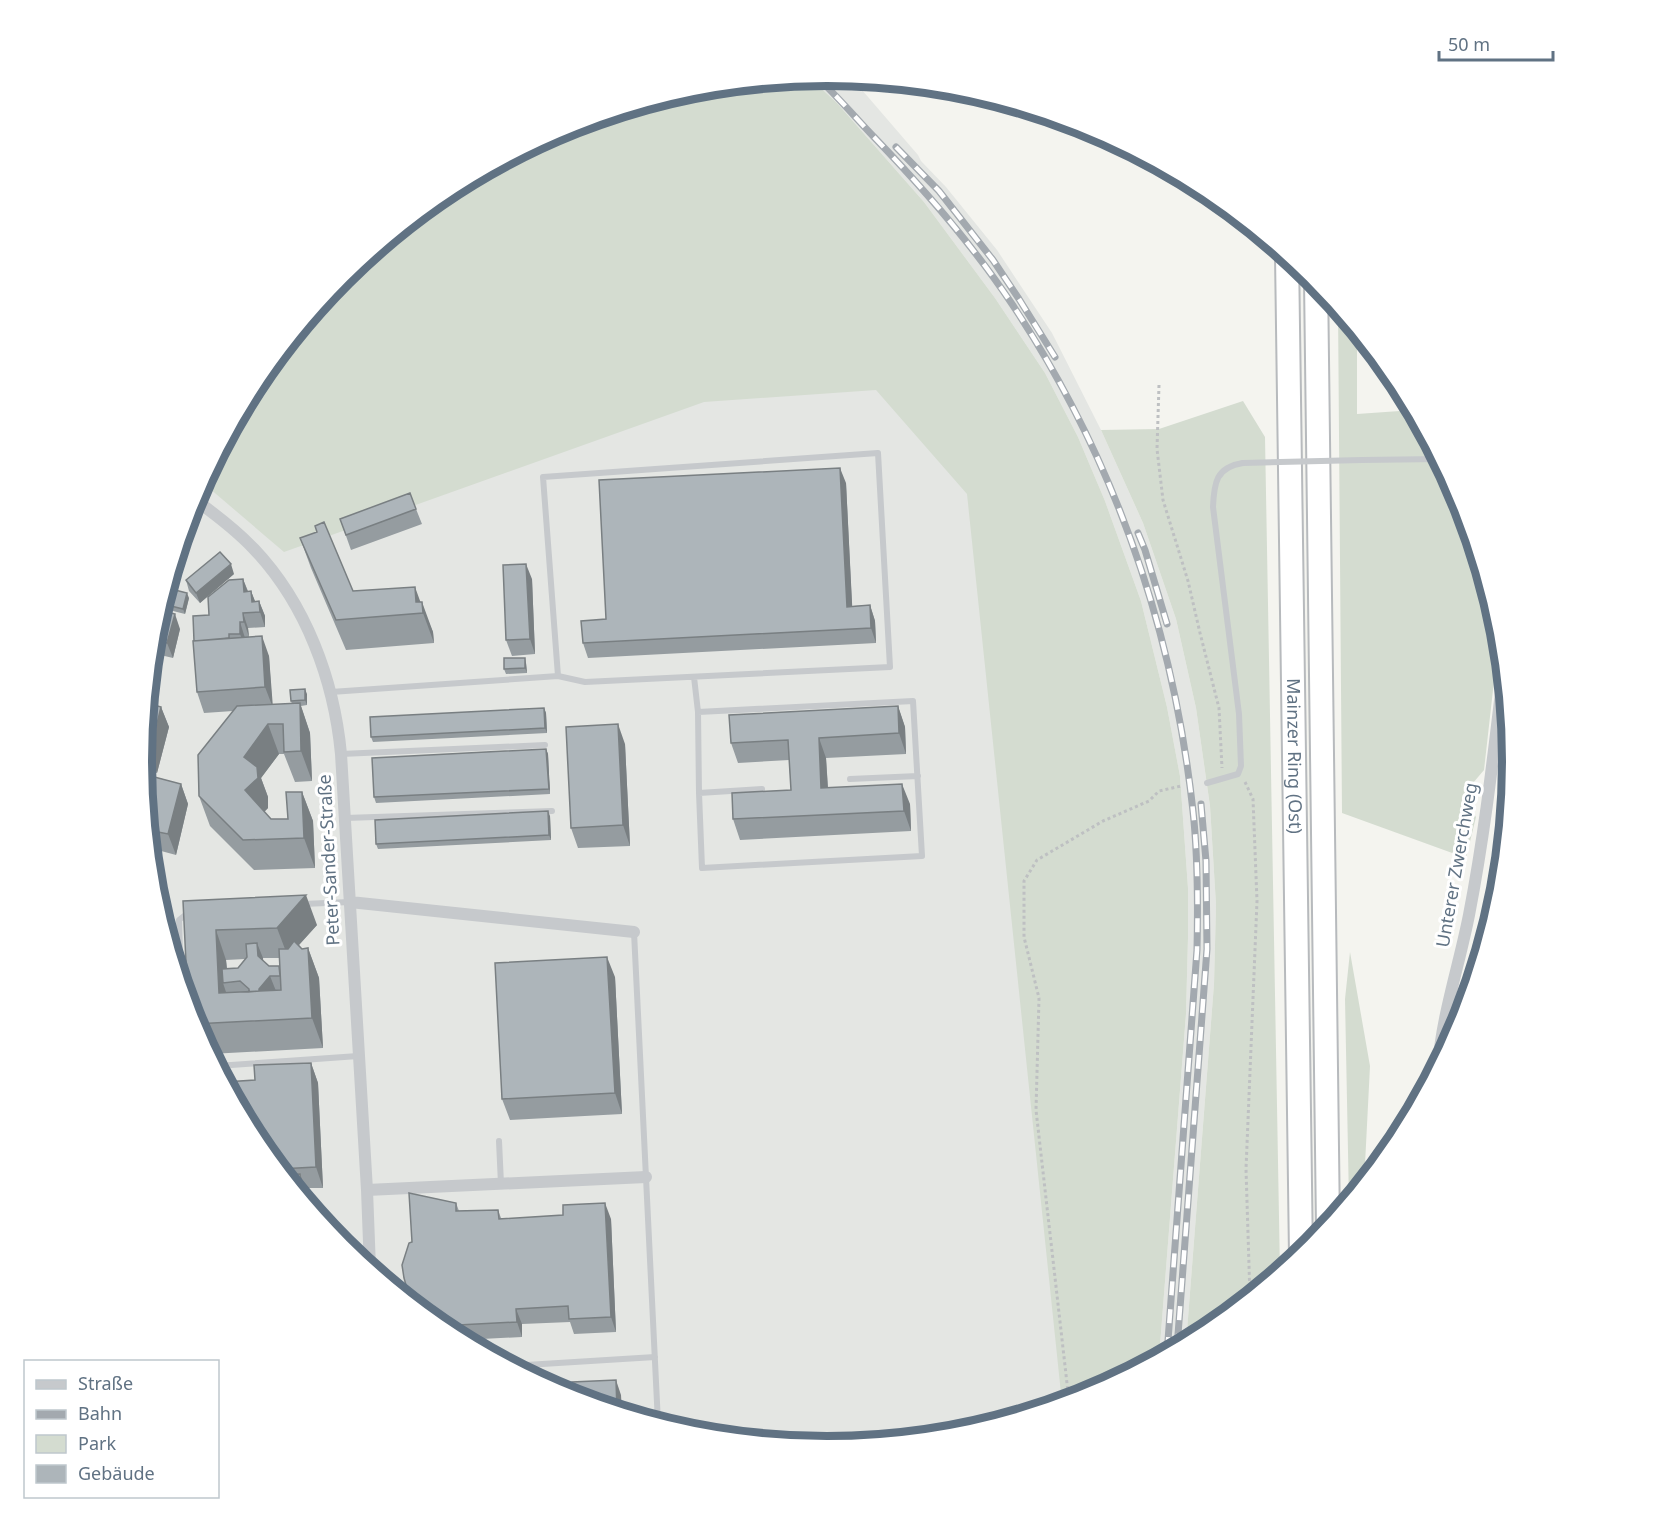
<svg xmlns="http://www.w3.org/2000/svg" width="1655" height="1522" font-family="'Noto Sans',sans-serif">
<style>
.built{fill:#e4e6e3}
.green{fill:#d4dcd0}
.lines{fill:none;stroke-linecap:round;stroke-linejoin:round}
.highway-casing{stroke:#b7babd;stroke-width:26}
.path{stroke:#bec0c2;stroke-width:3;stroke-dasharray:3 3;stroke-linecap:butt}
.lane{stroke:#c6c9cc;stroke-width:6}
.street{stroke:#c6c9cc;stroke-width:12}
.highway{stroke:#fff;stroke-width:22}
.rail-casing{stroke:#a3a9af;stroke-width:7}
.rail{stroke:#fff;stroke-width:4.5;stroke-dasharray:14;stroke-linecap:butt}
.lane-bridge{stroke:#c6c9cc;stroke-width:6}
.wall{fill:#959ca0;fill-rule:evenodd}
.shaded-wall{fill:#797f82}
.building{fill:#adb5ba;stroke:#797f82;stroke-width:1.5}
.labels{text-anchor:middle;stroke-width:6;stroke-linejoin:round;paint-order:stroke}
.street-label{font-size:18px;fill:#607283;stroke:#fff}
.rim{fill:none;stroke:#607283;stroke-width:8}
</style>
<rect width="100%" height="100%" fill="#f4f4ef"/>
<path class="built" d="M827,75L849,77L856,83L918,155L921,161L946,187L997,250L1052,333L1101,430L1143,523L1176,619L1196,708L1210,806L1216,905L1214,984L1186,1344L1159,1358L1186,1014L1188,938V888L1180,776L1167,707L1141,601L1105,501L1078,437L1045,373L995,298L924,202L837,103L809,77Z
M565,127L1014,460L1090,1395L961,1434L827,1447L693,1434L565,1395L446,1331L342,1246L257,1142L194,1023L155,894L142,761L155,627L194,498L257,380L343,276L447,190Z"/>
<path class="green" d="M809,77L837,103L924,202L995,298L1045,373L1078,437L1105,501L1141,601L1167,707L1180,776L1188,888V938L1186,1014L1159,1358L1090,1395L1062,1403L967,494L876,390L704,402L284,552L202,482L257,380L343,276L447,190L565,127L694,88Z
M1338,307L1357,330V414L1414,410L1461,499L1500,628L1484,770L1473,783L1469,806L1476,817L1466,858L1342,813Z
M1243,401L1265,437L1280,1273L1208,1332L1186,1344L1214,984L1216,905L1210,806L1196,708L1176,619L1143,523L1101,430L1159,429Z
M1350,952L1370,1066L1364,1184L1349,1202L1345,999Z"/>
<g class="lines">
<g class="highway-casing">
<g id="highway">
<path id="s1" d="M1287,255L1301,1255"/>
<path d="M1316,280L1328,1227"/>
</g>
</g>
<path class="path" d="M1159,385L1157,449L1163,500L1188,581L1200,633L1219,708L1222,768
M1245,782L1253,799L1257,901L1246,1169L1250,1297
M1501,803L1509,811
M1069,1401L1036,1110L1039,998L1024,937V881L1037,860L1103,821L1149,801L1159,791L1181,786"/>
<path class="lane" d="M1362,460L1440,459
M165,592L172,584L197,502
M694,677L698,712L913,701L922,856L702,868L699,793L698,712
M331,692L558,676L543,477L878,453L890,667L585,682L558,676
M341,754L545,745
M850,779L918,776
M1207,783L1238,774L1241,766L1239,714L1213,507C1214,483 1216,467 1243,463
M699,793L762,789
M345,818L552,811
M303,904L350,902
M634,932L658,1423
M181,983L179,920L189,912
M217,1066L358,1056
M499,1141L501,1184
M510,1366L655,1357"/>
<path class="street" d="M194,499C215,514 236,530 254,549C306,604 334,680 341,754L367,1190L370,1268
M350,902L634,932
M1438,1067C1442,1015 1459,966 1469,915C1485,833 1494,750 1504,667
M367,1190L646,1177"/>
<use href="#highway" class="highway"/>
<g class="rail-casing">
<path id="rail" d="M816,76C836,95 855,117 874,137C924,189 972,244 1012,304C1114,458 1173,628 1193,811C1198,857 1198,904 1197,950L1167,1354
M896,147L939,191L993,260L1019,299L1055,357
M1138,533L1145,550L1167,624
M1177,1348L1207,949L1206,861L1201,804"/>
</g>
<use href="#rail" class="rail"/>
<path class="lane-bridge" d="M1243,463L1362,460"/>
</g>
<path class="wall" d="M846,483L852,606L870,605L875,621L876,643L588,658L583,643L606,619Z
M416,509L422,524L351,550L340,519Z
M300,538L353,591L420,602L433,632L434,643L346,650L311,568Z
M234,574L200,603L189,591L186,580Z
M243,579L248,591H251L255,602L259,601L265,616V627L248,628L249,637L269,656L272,704H292L291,701L307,694V705L301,706L310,733L312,781L295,782L284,754H279L261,778L268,797V808L264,812L271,819H288L302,792L313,821L315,868L254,870L210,826L199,796L233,711L204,713L197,692L194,641L209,615Z
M532,579L535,654L512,656L506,640Z
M189,598L185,614L173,611L171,606Z
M155,627L180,629L173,658L152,653Z
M526,663L527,673L506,674L504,669Z
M147,703L161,707L169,727L157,773L142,769V761Z
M898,706L905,727L906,754L826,758L828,787L910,804L911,831L740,840L733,819L791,790L789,760L738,763L731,743Z
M544,708L546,713L547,733L373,742L371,737Z
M625,744L630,846L578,848L571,828Z
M546,749L548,754L550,794L376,803L374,797Z
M143,774L181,784L188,804L176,855L150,848Z
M550,816L551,840L378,849L376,844Z
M183,901L317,925L299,945L302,949L308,948L319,978L323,1048L210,1054L194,1023ZM263,958H279V966H269L263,961ZM245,959L238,968H227L226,960Z
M615,977L622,1114L510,1120L502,1099Z
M311,1063L318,1083L323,1188H306L308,1194V1204L257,1142L255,1080Z
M456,1203L459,1211L498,1210L501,1218L611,1219L616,1332L574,1334L570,1322L522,1324V1337L463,1340L446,1331L411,1303L404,1278L412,1242Z"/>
<path class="shaded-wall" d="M840,468L846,483L853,622L847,607Z
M231,564L234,574L200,603L196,593Z
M526,564L532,579L535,654L530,639Z
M243,579L249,595L244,592Z
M415,587L423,609L422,602L433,632L434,643L423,613L416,602Z
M251,591L257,606L252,602Z
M187,593L189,598L185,614L183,609Z
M259,601L265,616V627L260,612Z
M870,605L875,621L876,643L871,628Z
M243,613L248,628L249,637L244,622Z
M175,614L180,629L173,658L167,643Z
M240,622L245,638L246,649L240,634Z
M262,636L269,656L273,708L265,687Z
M525,658L526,663L527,673L525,668Z
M305,689L307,694V705L305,700Z
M300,703L310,733L312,781L301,751Z
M898,706L905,727L906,754L899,733Z
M161,707L169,727L157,773L150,753Z
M544,708L546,713L547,733L545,728Z
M268,724L279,754L261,778L268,797V808L256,820L245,790L244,757Z
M618,724L625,744L630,846L623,825Z
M819,738L826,758L829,808L821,788Z
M546,749L548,754L550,794L549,789Z
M181,784L188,804L176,855L168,834Z
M902,784L910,804L911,831L904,811Z
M302,792L313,821L315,868L304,838Z
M548,811L550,816L551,840L549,835Z
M306,895L317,925L288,957L277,928Z
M216,930L226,960L228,982L223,983L228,998L230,1023L219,993Z
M257,943L263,958L264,971L258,956Z
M308,948L319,978L323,1048L312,1018Z
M607,957L615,977L622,1114L615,1093Z
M270,976L276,991L264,1004L265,1021L259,1006V989Z
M311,1063L318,1083L323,1188L316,1167Z
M300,1174L308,1194V1204L301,1196Z
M605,1203L611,1219L616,1332L611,1317Z
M516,1309L522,1324V1337L517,1322Z
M616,1380L621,1395L622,1412L617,1411Z"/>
<path class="building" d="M840,468L847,607L870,605L871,628L583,643L581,621L606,619L599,480Z
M410,493L416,509L346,535L340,519Z
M324,522L353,591L415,587L416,602H422L423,613L336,620L300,538L317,532L315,526Z
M220,552L231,564L196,593L186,580Z
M526,564L530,639L506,640L503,565Z
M243,579L244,592L251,591L252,602L259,601L260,612L243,613L244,622H240V634H229V638L194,641L193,616L209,615L208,597L229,580Z
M175,590L187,593L183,609L171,606Z
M160,610L175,614L167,643L154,639L155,627Z
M262,636L265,687L197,692L193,641Z
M504,658H525V668L504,669Z
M305,689V700L291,701L290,690Z
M147,703L161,707L150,753L142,751Z
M300,703L301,751L284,752L283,724H268L244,757L257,767L258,778L245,790L271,819H288L286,792H302L304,838L243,840L199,796L198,755L237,706Z
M898,706L899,733L819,738L821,788L902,784L904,811L733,819L732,793L791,790L788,740L731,743L729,715Z
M544,708L545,728L371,737L370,717Z
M618,724L623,825L571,828L566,727Z
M546,749L549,789L374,797L372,758Z
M143,774L181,784L168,834L148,830Z
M548,811L549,835L376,844L375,820Z
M306,895L277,928L216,930L219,993L281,990L279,949H288L294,941L302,949L308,948L312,1018L194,1024L188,1003L183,901Z
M257,943L258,956L269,966H279L280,976H270L259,989V991L249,992V989L240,981L223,983L222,969L238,968L247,957L246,944Z
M607,957L615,1093L502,1099L495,963Z
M311,1063L316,1167L279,1169L257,1142L225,1082L255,1080L254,1065Z
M300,1174L301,1196L284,1175Z
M409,1193L456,1203V1211L498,1210L499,1219L563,1215V1205L605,1203L611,1317L569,1319L568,1306L516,1309L517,1322L439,1326L414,1305V1299H410L404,1278L402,1265L409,1243L412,1242Z
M616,1380L617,1411L562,1393L572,1392V1382Z"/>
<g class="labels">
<g class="street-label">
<text dy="6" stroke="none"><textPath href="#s1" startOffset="501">Mainzer Ring (Ost)</textPath></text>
<text transform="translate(329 860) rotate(-93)" y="6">Peter-Sander-Straße</text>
<text transform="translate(1457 865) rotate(-80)" y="6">Unterer Zwerchweg</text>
</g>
</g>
<path d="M0 0H1655V1522H0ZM152 761a675 675 0 1 1 1350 0a675 675 0 1 1-1350 0Z" fill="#fff" fill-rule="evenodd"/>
<path class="rim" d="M152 761a675 675 0 1 1 1350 0a675 675 0 1 1-1350 0Z"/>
<rect x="24" y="1360" width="195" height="138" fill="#ffffff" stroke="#bfc7cd" stroke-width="1.5"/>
<rect x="36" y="1380" width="30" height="9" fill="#c6c9cc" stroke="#bfc7cd" stroke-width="1.5"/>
<text x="78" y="1390" font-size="18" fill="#607283">Straße</text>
<rect x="36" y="1410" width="30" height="9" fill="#a3a9af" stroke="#bfc7cd" stroke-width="1.5"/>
<text x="78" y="1420" font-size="18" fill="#607283">Bahn</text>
<rect x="36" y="1435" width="30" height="18" fill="#d4dcd0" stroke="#bfc7cd" stroke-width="1.5"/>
<text x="78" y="1450" font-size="18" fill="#607283">Park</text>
<rect x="36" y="1465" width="30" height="18" fill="#adb5ba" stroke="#bfc7cd" stroke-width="1.5"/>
<text x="78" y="1480" font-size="18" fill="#607283">Gebäude</text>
<path d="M1439 51v9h114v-9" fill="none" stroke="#607283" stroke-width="3"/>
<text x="1448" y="51" font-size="18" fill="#607283" stroke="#ffffff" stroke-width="4.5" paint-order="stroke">50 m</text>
</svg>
